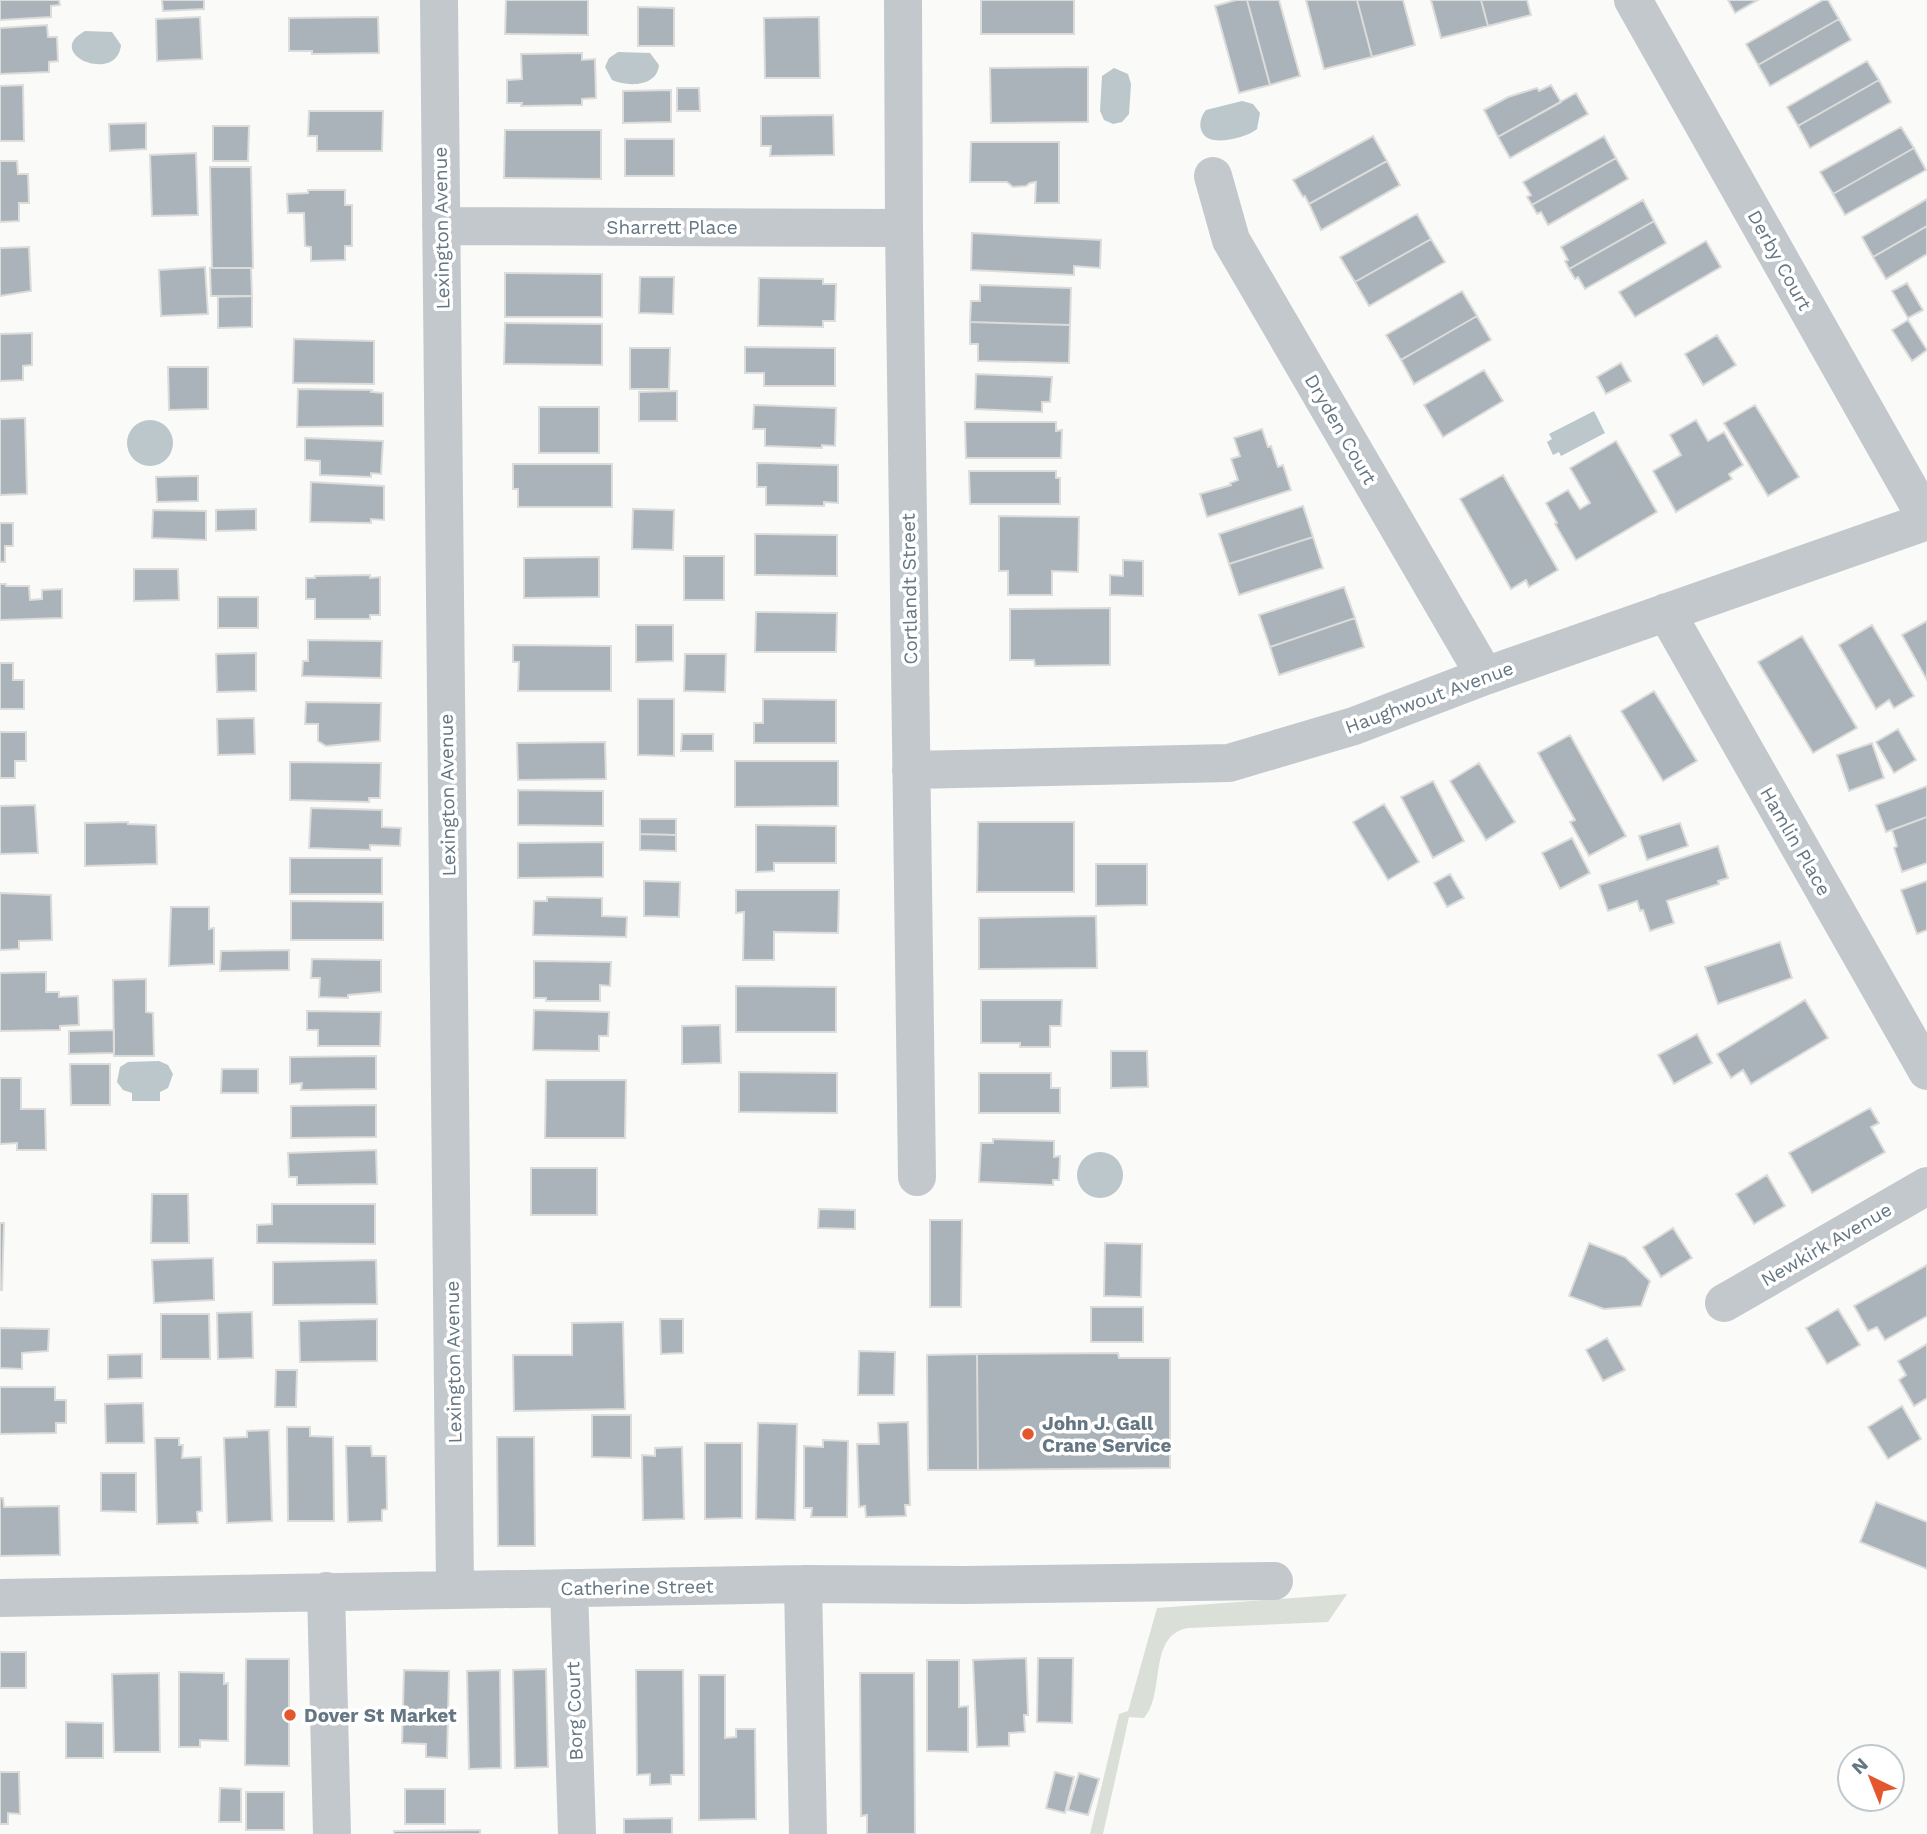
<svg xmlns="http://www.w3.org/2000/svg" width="1927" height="1834" font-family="'Work Sans',sans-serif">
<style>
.green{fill:#dadfd7}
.water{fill:#bbc7cb}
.building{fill:#aab3b9;stroke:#dcdcda;stroke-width:2}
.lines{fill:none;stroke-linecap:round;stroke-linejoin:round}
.minor{stroke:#c3c8cc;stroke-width:38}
.poi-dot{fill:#e4572e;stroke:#fff;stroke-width:2.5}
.labels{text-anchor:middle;stroke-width:7;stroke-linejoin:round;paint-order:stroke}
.street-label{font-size:19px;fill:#657683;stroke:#fff}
.poi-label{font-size:19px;font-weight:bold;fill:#657683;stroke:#fff;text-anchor:start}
</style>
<rect width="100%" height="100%" fill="#fafaf8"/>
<path class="green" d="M1347,1594L1328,1622L1188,1628C1147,1635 1166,1694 1144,1718L1129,1717L1103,1834H1090L1119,1714L1128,1711L1157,1608Z"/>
<path class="water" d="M85,31L112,32L121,45C117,85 42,54 85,31Z
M618,52L650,53L659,65C657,87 628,87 612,80L605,67L609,58Z
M1114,68L1128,74L1131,84L1129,114L1122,122L1113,124L1104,120L1100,111L1102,76Z
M1242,101L1253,104L1260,113L1257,129C1247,137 1226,142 1214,140C1198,138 1197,120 1206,110Z
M1594,411L1605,433L1561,456L1559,452L1553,455L1547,442L1552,439L1549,434Z
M127 443a23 23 0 1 1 46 0a23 23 0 1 1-46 0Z
M159,1061L168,1065L173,1074L168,1088L160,1092V1101H132V1093L123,1090L117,1082L120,1067L128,1062Z
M1077 1175a23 23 0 1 1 46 0a23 23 0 1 1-46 0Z"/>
<path class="building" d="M0,0H59L60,5L51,6V17L0,20Z
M162,0H204V9L163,11Z
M506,0H588V35L505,34Z
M981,0H1074V34H981Z
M1236,0H1247L1270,85L1239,93L1215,6Z
M1247,0H1279L1300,76L1270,85Z
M1306,0H1357L1372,57L1324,69Z
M1357,0H1403L1415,45L1372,57Z
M1431,0H1481L1488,26L1441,38Z
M1481,0H1527L1531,15L1488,26Z
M1728,0H1758L1735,13Z
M1823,0H1828L1839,19L1758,65L1746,44Z
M638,7L674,8V46H638Z
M200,17L202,59L157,61L156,19Z
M378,17L379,53L312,54V51H289V18Z
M819,17L820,78H765L764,18Z
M1839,19L1851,40L1770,86L1758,65Z
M47,25L48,37H57L58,61L49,62V72L0,74V28Z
M582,53V60L595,59L596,98L582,99V105L521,106L522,103H507V80L522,79L521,54Z
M1867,61L1879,80L1798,126L1787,107Z
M1088,67V122L991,123L990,68Z
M1879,80L1891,102L1810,148L1798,126Z
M23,85L24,141H0V86Z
M1551,85L1561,102L1498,137L1484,110L1508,97L1537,88L1539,91Z
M677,88H699L700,111H677Z
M671,90V122L623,123V91Z
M1576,93L1588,114L1510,158L1498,137Z
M309,111H383L382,151H317V136H308Z
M833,115L834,155L770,156L771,146H761V116Z
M146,123V149L110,151L109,124Z
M213,126H249L248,161H213Z
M1901,127L1914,148L1833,194L1820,172Z
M505,130H601V179L504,178Z
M1373,136L1387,161L1309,204L1305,196L1303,197L1293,180Z
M1604,136L1616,158L1532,205L1527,197L1531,195L1523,182Z
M625,139H674V176H625Z
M971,142H1059V203H1035L1036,182L1030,183L1026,186L1013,187L1007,182H970Z
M1914,148L1926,170L1845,215L1833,194Z
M196,153L198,215L152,216L150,155Z
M1616,158L1628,179L1548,225L1541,212L1537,214L1532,205Z
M0,161H17L18,174H28L29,203H19V221L0,222Z
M1387,161L1400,185L1321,230L1309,204Z
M210,167H251L253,268H212Z
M308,190H345V205H352V246H345V260L311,261V247L305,246L304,213H288L287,194L308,193Z
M1927,199V226L1873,257L1862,237Z
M1643,200L1654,221L1569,269L1565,261L1568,260L1561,247Z
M1417,214L1431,239L1355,282L1340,257Z
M1654,221L1666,243L1585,289L1578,277L1575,279L1569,269Z
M1927,226V254L1886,279L1873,257Z
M972,233L1101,240L1100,268L1074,266V275L971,270Z
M1431,239L1445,262L1369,306L1355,282Z
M1706,241L1721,267L1635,317L1619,292Z
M29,247L31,291L0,296V248Z
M205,267L208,314L161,316L159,270Z
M210,268H251L252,296H211Z
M505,273L602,274V317H505Z
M640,277H674L673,314L639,313Z
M759,278L823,279V284H836L835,321H823V327L758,326Z
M1907,283L1923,310L1908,318L1892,291Z
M980,285L1071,288L1070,325L970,322L971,301H980Z
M1462,291L1477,316L1401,360L1386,335Z
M252,296V327L218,328V297Z
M1477,316L1491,340L1414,384L1401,360Z
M1908,320L1927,350L1912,361L1892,330Z
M970,322L1070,325L1069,363L978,361V344H970Z
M505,323L602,324V365L504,364Z
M32,333V365L23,366V380L0,381V334Z
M1717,335L1736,365L1703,385L1685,354Z
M294,339L374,341V384L293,383Z
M745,347L835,348V386H764V373H745Z
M630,348H670L669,389H630Z
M1621,363L1631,381L1606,394L1597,377Z
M168,367H208V409L169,410Z
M1484,370L1503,401L1443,437L1424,405Z
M976,374L1052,377L1050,402H1042V412L975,409Z
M298,389L372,390L371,392L383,393V426L297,427Z
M677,391V421H639V392Z
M754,405L836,408L835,446L822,445V448L765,446V429H753Z
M1755,405L1799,477L1768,496L1724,423Z
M539,407H599V453H539Z
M25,418L27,494L0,495V419Z
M1696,420L1708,441L1724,432L1743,465L1729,474L1732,479L1676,512L1653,471L1681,455L1670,435Z
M965,422H1056V431L1062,430L1061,458H966Z
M1262,429L1268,447L1271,446L1278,467L1283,465L1291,490L1207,517L1200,494L1231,485L1230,483L1238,480L1231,459L1240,456L1234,438Z
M305,438L383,441L381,474L371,473V477L320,475V461L305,460Z
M1616,441L1657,512L1576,560L1555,524L1557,523L1546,503L1568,490L1580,509L1590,503L1570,468Z
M757,463L838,465V503L824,502V506L766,505V487H757Z
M513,464H612V507H518V489H513Z
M969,471H1056V478H1060V504H970Z
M1503,475L1558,570L1529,587L1526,580L1511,589L1460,499Z
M198,476V501L157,502L156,477Z
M311,482L384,486V520L371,519V523L310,522Z
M1303,506L1313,537L1229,564L1219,534Z
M256,509V530L216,531V510Z
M633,509L674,510L673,550L632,549Z
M153,510L206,511V540L152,538Z
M999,516L1079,517L1078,572L1052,571V595H1008V571H999Z
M0,523H13V546H5V562H0Z
M755,534L837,535V576L755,575Z
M1313,537L1323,568L1239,595L1229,564Z
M684,556H724V600H684Z
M599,557V597L524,598V558Z
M1123,560L1143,561V596L1110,595V575L1123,576Z
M134,569H178L179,600L134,601Z
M370,575V578L380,577V615H370V619H315V599H306V578H315V576Z
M0,584H6V586H29L30,600L42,599V590L62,589V618L0,620Z
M1344,587L1355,618L1270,647L1259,615Z
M218,597H258V628H218Z
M1110,608V665L1035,666L1034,660H1010V609Z
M756,612L837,613L836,652H755Z
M1355,618L1364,647L1279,675L1270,647Z
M1927,621V680L1902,635Z
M636,625H673V661L636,662Z
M1872,625L1914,696L1894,708L1889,700L1876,709L1839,645Z
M1802,636L1857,728L1813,753L1758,662Z
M308,640L382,641L381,678L302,676L303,661H308Z
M513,645L611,646V691H518L519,662H513Z
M256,653V691L217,692L216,654Z
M685,654H726L725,692L684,691Z
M0,663H13V680H24V709H0Z
M1654,691L1697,761L1663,781L1621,711Z
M638,699H674V756L638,755Z
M763,699L836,700V743H754V723H763Z
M306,702L381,703L380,741L326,746L318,741V724H305Z
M254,718L255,754L218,755L217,719Z
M1898,729L1916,760L1894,773L1876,742Z
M0,732H26V761H15V778H0Z
M682,734H713V751H681Z
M1570,735L1626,836L1589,856L1570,822L1575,820L1538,753Z
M605,742L606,779L518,780L517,743Z
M1872,743L1884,778L1849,791L1837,755Z
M735,761H838V806L735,807Z
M290,762L381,763L380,798H369V802L290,800Z
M1479,763L1515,822L1486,840L1450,781Z
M1433,781L1464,841L1433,858L1401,797Z
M1927,786V817L1886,832L1876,805Z
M518,790L603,791V826L518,825Z
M1384,804L1419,862L1388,880L1353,822Z
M35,805L38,853L0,854V806Z
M311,808L382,810V827L401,828L400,846L370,845V850L309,848Z
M1927,817V863L1902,872L1894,848L1897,846L1892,830Z
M640,819H676V835L640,834Z
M128,822V824L156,825L157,864L85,866V823Z
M978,822H1074V892H977Z
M1680,823L1688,846L1647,860L1639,836Z
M756,825L836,826V863H774V871L756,872Z
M640,834L676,835V851L640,850Z
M1572,838L1590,873L1560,889L1542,853Z
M603,842V877L518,878V843Z
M1718,846L1728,878L1718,881L1719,884L1667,901L1674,923L1650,931L1643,910L1640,911L1637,901L1608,911L1599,885Z
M290,858H382V894H290Z
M1096,864H1147V905L1096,906Z
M1450,874L1464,898L1447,907L1434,883Z
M644,881L680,882L679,917L644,916Z
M1927,881V930L1917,934L1901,890Z
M736,890H839L838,933L774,932V960H743L744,912L736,913Z
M0,893L51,895L52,940L19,941V949L0,950Z
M547,897L602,898V916L627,917L626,937L533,935L534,901H547Z
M291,901L383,902V940H291Z
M171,907H209V929L214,928V964L169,966Z
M1096,916L1097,968L979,969V918Z
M1780,942L1792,978L1718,1004L1705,967Z
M289,950V970L220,971L221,951Z
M312,959L381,960V992L348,995V998L319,997L320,978H311Z
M534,961L611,962L610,986L600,985V1001H546V998H534Z
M46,972V992H59V997L78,996L79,1025L60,1026V1030L0,1031V973Z
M146,979V1012L153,1013L154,1056H114L113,980Z
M736,986L836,987V1032H736Z
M981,1000H1062L1061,1026H1050V1047H1020V1043H981Z
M1805,1000L1828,1038L1751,1084L1743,1070L1731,1078L1717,1054Z
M534,1010L609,1012L608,1036H599V1051L533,1050Z
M307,1011L381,1012L380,1046H318V1030H307Z
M720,1025L721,1063L682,1064V1026Z
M114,1030V1053L69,1054V1031Z
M1697,1034L1712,1063L1674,1084L1658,1055Z
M1111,1051H1147L1148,1087L1111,1088Z
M376,1056V1089L301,1090L302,1083L290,1084V1057Z
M70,1064H110V1105H71Z
M222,1069H258V1093H221Z
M739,1072L837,1073V1113L739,1112Z
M979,1073H1051V1088H1060V1113H979Z
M0,1078H21V1109H45L46,1150H17V1143L0,1144Z
M546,1080H626L625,1138H545Z
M376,1105V1137L291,1138V1106Z
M1870,1108L1879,1123L1871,1127L1885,1152L1812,1193L1789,1153Z
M993,1139L1054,1141V1157L1060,1156L1059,1180H1053V1185L979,1182L981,1143H993Z
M376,1150L377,1184L297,1185V1177H289L288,1153Z
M531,1168H597V1215H531Z
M1767,1175L1785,1206L1754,1224L1736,1194Z
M152,1194H188L189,1243H151Z
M272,1204H375V1244L257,1243V1225L272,1224Z
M819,1209L855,1210V1229L818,1228Z
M930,1220H962L961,1307H930Z
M0,1223H4L2,1290H0Z
M1673,1228L1692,1258L1661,1277L1643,1247Z
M1105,1243L1142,1244L1141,1297L1104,1296Z
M1589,1243L1625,1257L1650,1281L1641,1306L1604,1309L1569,1296Z
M213,1258L214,1300L154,1303L152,1260Z
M376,1260L377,1304L273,1305V1262Z
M1927,1265V1316L1885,1340L1877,1327L1868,1331L1854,1306Z
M1091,1307H1143V1342H1091Z
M1838,1309L1860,1345L1827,1364L1806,1328Z
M252,1312L253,1358L218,1359L217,1313Z
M161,1314H209L210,1359H161Z
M377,1319V1361L300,1362L299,1321Z
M660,1319H683V1353L661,1354Z
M623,1322L625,1409L514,1411L513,1355H572V1323Z
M0,1328L49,1329L48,1351L22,1353V1369L0,1368Z
M1607,1338L1625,1370L1603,1381L1586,1350Z
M1927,1344V1398L1914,1406L1899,1380L1906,1375L1898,1361Z
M859,1351L895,1352L894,1395H858Z
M1118,1353L1119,1358H1170V1468L978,1470L977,1354Z
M142,1354V1378L108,1379V1355Z
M977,1354L978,1470H928L927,1355Z
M276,1370H297L296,1407H275Z
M0,1387H55V1400H66V1423H56V1433L0,1434Z
M143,1403L144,1443H106L105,1404Z
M1902,1406L1921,1439L1888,1459L1868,1427Z
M592,1415H631V1458L592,1457Z
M908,1422L910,1505H905L906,1516L866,1517L865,1506L859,1507L857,1444H879L878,1423Z
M758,1423L797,1424L795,1520L756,1519Z
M287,1427H310V1436L333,1437L334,1521H288Z
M269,1430L272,1521L227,1523L224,1438L247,1437V1431Z
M497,1437H534L535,1546H498Z
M155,1438H179V1445H183L182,1458L201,1457L202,1511L197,1512L198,1523L157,1524Z
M823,1440L848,1441L847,1517H811L812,1508H804V1446L823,1447Z
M705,1443H742V1518L705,1519Z
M346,1446H371L372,1456H386L387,1509L382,1510V1521L348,1522Z
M682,1447L684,1519L643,1520L642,1455L655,1456V1448Z
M101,1473H136V1512L101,1511Z
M0,1498H3L4,1507L59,1506L60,1555L0,1556Z
M1876,1502L1927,1522V1569L1860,1542Z
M0,1652H26V1688H0Z
M1026,1658L1028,1715H1024L1025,1732L1009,1733V1746L977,1747L973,1660Z
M1038,1658H1073L1072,1723L1037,1722Z
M246,1659H289V1766L245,1765Z
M927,1660H959V1707L968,1706V1752L927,1751Z
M546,1669L548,1767L515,1768L513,1670Z
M404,1670L449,1671L447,1758L426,1757V1744L402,1743Z
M500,1670L501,1768L469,1769L467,1671Z
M636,1670H683L684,1775H671V1784L650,1785V1774L637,1775Z
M179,1672L224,1673V1684L228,1683V1741L200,1740V1747H179Z
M159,1673L160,1752H114L112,1674Z
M860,1673H914L915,1834H867V1815L861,1816Z
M699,1675H725V1738L736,1737V1729H755L756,1819L699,1820Z
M66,1722L103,1723V1758H66Z
M0,1772H19L20,1814L8,1813V1824H0Z
M1055,1772L1074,1777L1065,1813L1046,1808Z
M1079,1773L1099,1779L1088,1815L1068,1810Z
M220,1788L241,1789V1822H219Z
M405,1789H445V1824H405Z
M246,1792H284V1830H246Z
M672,1818V1834H624V1819Z
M480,1830V1834H394V1831Z"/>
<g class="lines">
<path class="minor" d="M439,0L455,1589
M903,0L904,228L917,1177
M1633,0L1927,520
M1213,176L1231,240L1485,676
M441,226L904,228
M1666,612L1927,1071
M911,770L1229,763L1354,726L1485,676L1927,521
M1724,1303L1927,1186
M803,1584L808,1834
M569,1588L577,1834
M326,1591L332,1834
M0,1598L803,1584L966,1585L1274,1581"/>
</g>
<g class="poi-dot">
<circle cx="1028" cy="1434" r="7"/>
<circle cx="290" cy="1715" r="7"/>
</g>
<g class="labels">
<g class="street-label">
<text x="672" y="234">Sharrett Place</text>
<text transform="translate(441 228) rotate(-91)" y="7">Lexington Avenue</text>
<text transform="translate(1780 260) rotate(61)" y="7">Derby Court</text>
<text transform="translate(1341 429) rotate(60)" y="7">Dryden Court</text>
<text transform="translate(909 589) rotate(-91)" y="7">Cortlandt Street</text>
<text transform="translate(1429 697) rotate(-20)" y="7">Haughwout Avenue</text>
<text transform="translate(447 795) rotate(-91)" y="7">Lexington Avenue</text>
<text transform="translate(1796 841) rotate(60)" y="7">Hamlin Place</text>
<text transform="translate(1826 1244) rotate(-30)" y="7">Newkirk Avenue</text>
<text transform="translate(453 1362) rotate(-91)" y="7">Lexington Avenue</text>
<text transform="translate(637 1587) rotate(-1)" y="7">Catherine Street</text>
<text transform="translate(574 1711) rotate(-92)" y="7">Borg Court</text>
</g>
<g class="poi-label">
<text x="1042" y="1430">John J. Gall<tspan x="1042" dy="22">Crane Service</tspan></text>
<text x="304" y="1722">Dover St Market</text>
</g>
</g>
<g transform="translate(1871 1778) rotate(317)"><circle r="33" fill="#ffffff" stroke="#c1c8cd" stroke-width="2"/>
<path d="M0-5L12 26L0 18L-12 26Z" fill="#e4572e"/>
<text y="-10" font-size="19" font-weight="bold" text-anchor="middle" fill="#657683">N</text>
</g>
</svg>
